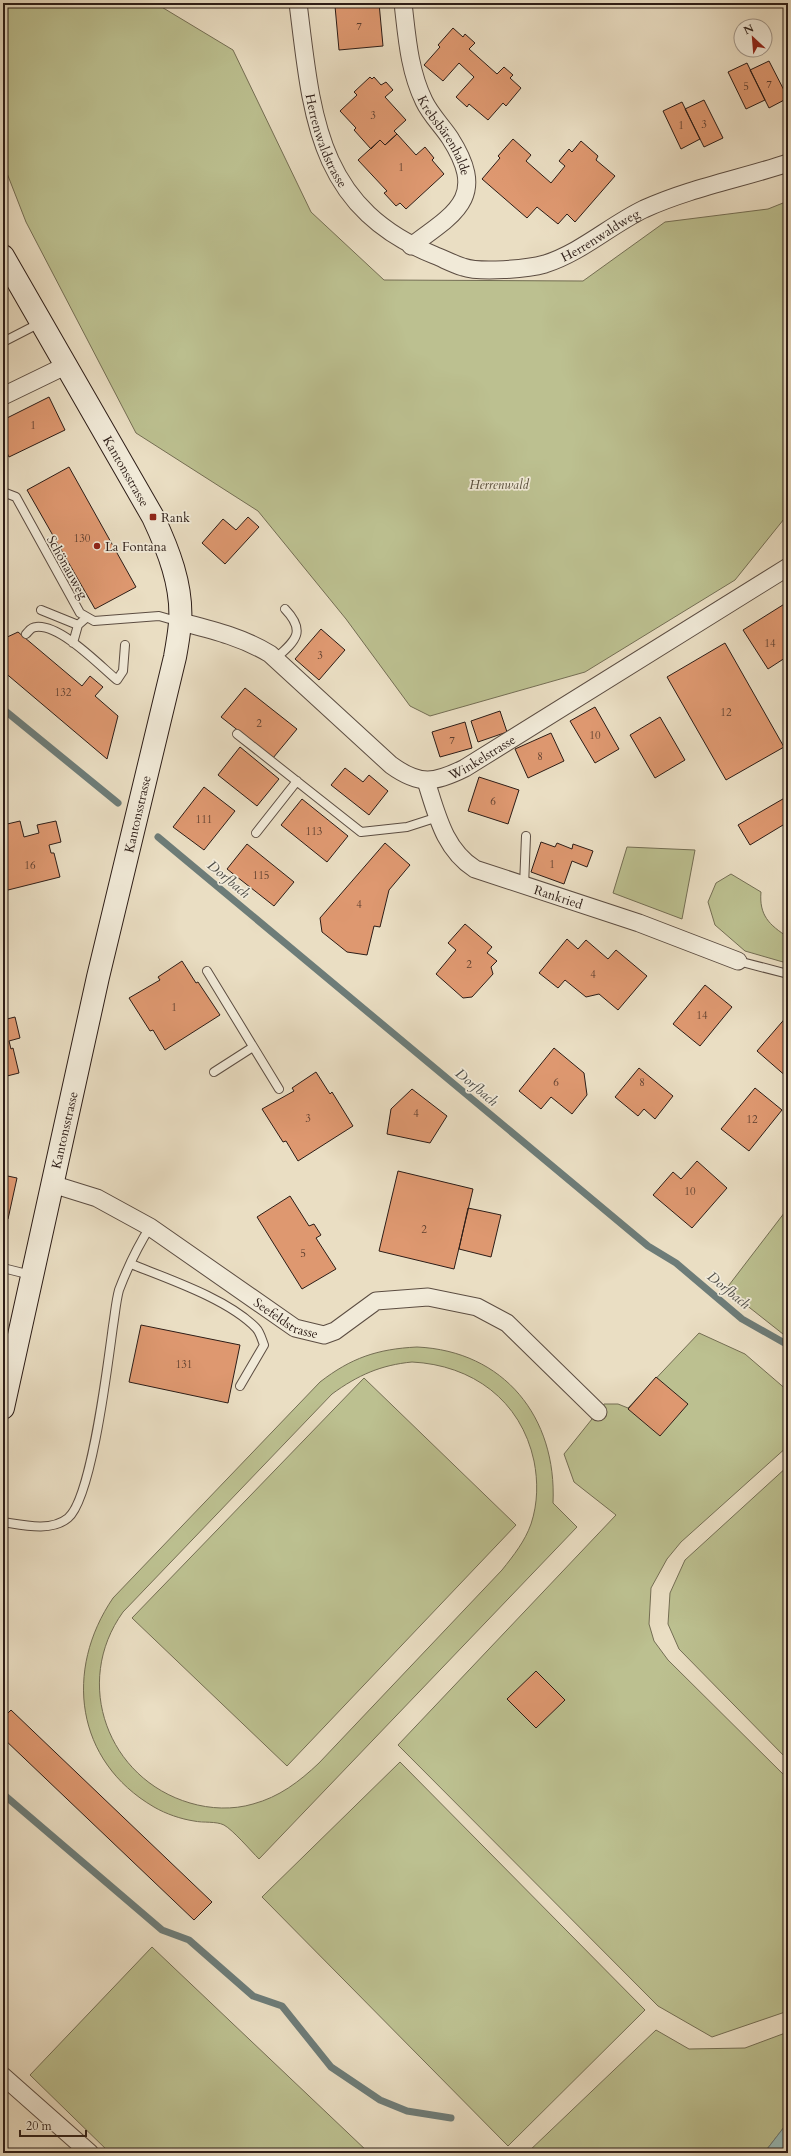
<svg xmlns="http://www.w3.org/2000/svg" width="791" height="2156" font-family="Cardo,serif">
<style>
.green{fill:#bcc090;stroke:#746e54;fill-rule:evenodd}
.water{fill:#98bbb8;stroke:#6d7c78}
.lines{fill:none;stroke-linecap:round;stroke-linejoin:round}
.stream{stroke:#6d7c78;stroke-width:7}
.building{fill:#de9870;stroke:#2d1d17}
.service-casing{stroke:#5c4d42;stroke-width:10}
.minor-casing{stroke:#5c4d42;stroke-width:19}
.secondary-casing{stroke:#2d1d17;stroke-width:24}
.service{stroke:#f1ead8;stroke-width:8}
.minor{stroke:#f1ead8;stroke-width:17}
.secondary{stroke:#f1ead8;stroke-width:22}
.poi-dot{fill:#8f2418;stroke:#f1ead8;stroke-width:1.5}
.labels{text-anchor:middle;stroke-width:3.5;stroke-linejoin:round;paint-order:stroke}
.number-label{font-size:11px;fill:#593c2d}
.street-label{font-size:13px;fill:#2d1d17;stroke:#f1ead8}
.park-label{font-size:13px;font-style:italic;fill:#584e3b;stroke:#f1ead8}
.poi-label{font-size:13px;fill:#2d1d17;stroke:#f1ead8;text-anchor:start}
.water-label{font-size:14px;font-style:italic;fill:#4d4c47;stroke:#f1ead8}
</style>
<rect width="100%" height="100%" fill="#eadec3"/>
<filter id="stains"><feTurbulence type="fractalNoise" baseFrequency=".005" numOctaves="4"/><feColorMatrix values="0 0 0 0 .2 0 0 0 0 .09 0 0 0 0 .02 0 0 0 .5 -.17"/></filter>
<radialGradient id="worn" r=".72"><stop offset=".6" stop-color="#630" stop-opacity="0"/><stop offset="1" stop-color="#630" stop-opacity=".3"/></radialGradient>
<path class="green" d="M3,3H155L233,50L311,212L384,280L583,281L665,222L768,209L788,201V514L735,580L585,672L430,716L410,706L346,619L258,511L136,433L26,222L3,163Z
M627,847L695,850L682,919L613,893Z
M731,874L761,892C759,915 769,925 788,937V952L783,962L745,951L715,925L708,902L716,883Z
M788,1208V1338L726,1289Z
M699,1333L745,1354L788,1391V1446L681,1542L667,1559L651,1588L649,1624L654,1641L668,1660L788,1779V2011L712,2037L658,2006L398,1745L616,1515L574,1482L564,1454L604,1404H618L628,1408Z
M417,1347C504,1351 557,1417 553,1503L577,1527L259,1859C251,1851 233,1830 224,1825C216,1821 203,1823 194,1821C181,1819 166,1814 154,1807C75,1761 64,1670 113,1598L320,1382C351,1358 377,1349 417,1347ZM412,1362C472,1365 521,1400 534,1461C538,1481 538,1503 531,1524C525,1541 514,1555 502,1570L319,1763C299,1782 279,1797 253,1804C233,1810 210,1809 190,1803C108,1779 72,1683 123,1612L332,1394C358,1375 381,1365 412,1362Z
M364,1378L516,1525L287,1766L132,1618Z
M788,1466V1760L679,1649L668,1624L670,1593L685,1560Z
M400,1762L645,2010L508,2146L262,1897Z
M152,1947L368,2152L110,2153L30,2075Z
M656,2030L689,2049L745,2048L788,2032V2122L764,2153H527Z"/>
<path class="water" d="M788,2122V2153H764Z"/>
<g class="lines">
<path class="stream" d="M3,709L118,803
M158,837L648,1246L676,1263L742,1319L788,1345
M3,1794L162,1930L189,1940L253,1996L282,2006L331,2067L380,2100L407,2111L451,2118"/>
</g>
<path class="building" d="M379,3L383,46L339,50L335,6Z
M453,28L463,37L465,34L475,43L469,49L497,74L504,67L513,75L510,78L521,88L506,106L503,103L488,120L469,104L467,107L456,97L474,77L459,63L443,81L424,65L440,47L438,45Z
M769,61L788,98L769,108L750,70Z
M747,63L765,100L746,109L728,72Z
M370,77L372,79L374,77L381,85L386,82L393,90L385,97L406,120L394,131L397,134L385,145L380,140L371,149L354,130L356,128L340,111L357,95L354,92Z
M704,100L723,138L704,147L685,109Z
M682,102L700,139L681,149L663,111Z
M397,134L416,155L425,147L434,158L432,160L444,174L406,209L400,203L396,206L384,193L387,191L358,160L380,140L385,145Z
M513,139L531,155L526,161L551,183L565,166L559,161L569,149L572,152L581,141L598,156L596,160L615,176L575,222L567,214L558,224L537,207L527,218L482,179L500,158L498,156Z
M49,397L65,430L9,457L3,445V420Z
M69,467L136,587L95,609L27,490Z
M248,517L259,527L225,564L202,543L223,519L236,530Z
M3,570L5,598H3Z
M786,603L788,606V656L768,669L743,630Z
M321,629L345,650L319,680L295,659Z
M18,632L82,686L90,676L103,687L95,696L118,716L107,759L3,671V639Z
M725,643L784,747L726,780L667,677Z
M245,688L297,729L273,758L221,717Z
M595,707L619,749L595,763L570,721Z
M500,711L507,732L478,742L471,721Z
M660,717L685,760L655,778L630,735Z
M465,722L472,748L440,757L432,732Z
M551,733L564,761L528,778L515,749Z
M240,747L279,779L257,806L218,775Z
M345,768L363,782L369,775L388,791L369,815L331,785Z
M479,777L519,790L508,824L468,811Z
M204,787L235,811L204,850L173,827Z
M788,796V822L750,845L738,825Z
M302,799L348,836L327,862L281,825Z
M20,821L24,837L39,833L37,825L56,821L61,842L49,845L51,853H54L60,877L4,891L3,825Z
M541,842L555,847L557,843L572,849L573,844L593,851L587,867L572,861L564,884L531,872Z
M385,843L410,865L389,890L380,927L374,926L367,955L347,952L322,932L320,918Z
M247,844L294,882L274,906L227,869Z
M465,924L492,947L487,953L497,961L491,967L493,974L472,997L463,998L436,974L456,950L448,943Z
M567,939L578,949L586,940L608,959L616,950L647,976L618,1010L599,994L586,997L565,980L558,988L539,973Z
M182,961L196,983L198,982L220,1015L165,1050L153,1030L150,1031L129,998L160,980L158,977Z
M705,985L732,1007L700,1046L673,1024Z
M788,1015V1078L757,1051Z
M15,1017L20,1038L9,1041L11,1049L13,1048L19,1073L3,1077V1020Z
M554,1048L584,1073L587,1095L572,1114L551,1097L541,1109L519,1091Z
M639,1068L673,1096L655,1119L644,1109L638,1116L615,1097Z
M316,1072L330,1094L332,1092L353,1126L298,1161L286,1141L283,1142L262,1109L294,1091L292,1088Z
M755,1088L782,1110L749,1151L721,1129Z
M412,1089L447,1116L430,1143L387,1134L391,1109Z
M697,1161L727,1188L692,1228L653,1195L673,1172L681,1179Z
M398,1171L473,1189L454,1269L379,1251Z
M3,1175L17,1178L8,1219L3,1218Z
M290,1196L309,1226L314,1224L321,1235L316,1238L336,1269L302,1289L257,1217Z
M468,1208L501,1215L491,1257L459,1249Z
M141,1325L240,1345L228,1403L129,1382Z
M656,1377L688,1404L660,1436L628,1409Z
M536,1671L565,1700L536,1728L507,1699Z
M11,1710L212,1902L194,1920L3,1738V1718Z"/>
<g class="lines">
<g class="service-casing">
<path id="service" d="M3,342L40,323
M3,492L16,497L80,613L94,621L159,616L180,622
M41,610L78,625L86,618
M26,634C29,631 31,627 36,627C60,624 99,665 117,680L123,671L125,645
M73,643L78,625
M275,659C295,641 307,632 285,609
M237,734L361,832L407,827L438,817
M256,833L297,781
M524,886L526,836
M738,961L788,974
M207,971L279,1089
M214,1072L253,1047
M131,1264C168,1279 228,1299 256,1328C260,1332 262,1340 264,1345L240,1386
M3,1268L31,1275
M3,1522C23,1525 51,1532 68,1518C92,1498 108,1362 113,1326C115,1314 116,1301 119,1290C127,1269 138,1246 150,1227"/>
</g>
<g class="minor-casing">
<g id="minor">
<path id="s1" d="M298,3C312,115 316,207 434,255C444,259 453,264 463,267C480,273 527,269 545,264C582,252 609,226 644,209C690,188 740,179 788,163"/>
<path id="s2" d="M403,3C407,37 409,70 424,101C430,114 442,126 450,138C487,196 458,212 411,246"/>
<path d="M3,396L65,366"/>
<path id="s3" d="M181,622C212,630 242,637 270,654L391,765C420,786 435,783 465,768L788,567"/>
<path id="s4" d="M426,781C437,815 444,849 475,869L639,923L738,961"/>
<path id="s5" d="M52,1184L97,1198L150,1227L295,1328L324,1335L335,1331L376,1301L428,1297L477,1307L507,1323L598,1412"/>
<path d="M3,2076L90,2153"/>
</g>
</g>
<g class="secondary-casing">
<g id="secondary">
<path id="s6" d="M3,256L153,517C168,549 183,586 180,623C179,634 177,646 175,657L98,977L3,1408"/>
</g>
</g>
<use href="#service" class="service"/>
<use href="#minor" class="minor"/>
<use href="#secondary" class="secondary"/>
</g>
<g class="poi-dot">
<rect x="149" y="513" width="8" height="8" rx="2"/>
<circle cx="97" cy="546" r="4"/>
</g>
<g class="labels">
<g class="number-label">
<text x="359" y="30">7</text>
<text x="769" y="88">7</text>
<text x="746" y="90">5</text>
<text x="373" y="119">3</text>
<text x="704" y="128">3</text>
<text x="681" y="129">1</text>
<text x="401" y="171">1</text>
<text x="33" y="429">1</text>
<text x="82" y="542">130</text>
<text x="770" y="647">14</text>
<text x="320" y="659">3</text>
<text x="63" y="696">132</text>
<text x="726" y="716">12</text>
<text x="259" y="727">2</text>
<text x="595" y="739">10</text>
<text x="452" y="744">7</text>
<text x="540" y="760">8</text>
<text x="493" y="805">6</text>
<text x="204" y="823">111</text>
<text x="314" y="835">113</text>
<text x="552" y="868">1</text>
<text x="30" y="869">16</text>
<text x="261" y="879">115</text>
<text x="359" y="908">4</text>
<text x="469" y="968">2</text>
<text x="593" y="978">4</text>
<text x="174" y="1011">1</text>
<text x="702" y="1019">14</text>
<text x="556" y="1086">6</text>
<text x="642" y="1086">8</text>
<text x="416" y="1117">4</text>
<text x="308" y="1122">3</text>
<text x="752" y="1123">12</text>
<text x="690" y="1195">10</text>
<text x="424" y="1233">2</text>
<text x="303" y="1257">5</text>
<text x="184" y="1368">131</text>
</g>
<g class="street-label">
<text dy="5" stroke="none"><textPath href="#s2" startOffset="141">Krebsbärenhalde</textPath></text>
<text dy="5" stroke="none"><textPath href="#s1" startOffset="141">Herrenwaldstrasse</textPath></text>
<text dy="5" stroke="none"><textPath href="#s1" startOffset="482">Herrenwaldweg</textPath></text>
<text dy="5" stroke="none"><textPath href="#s6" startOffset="248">Kantonsstrasse</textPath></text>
<text transform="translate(68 567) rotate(61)" y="5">Schönauweg</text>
<text dy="5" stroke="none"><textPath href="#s3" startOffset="359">Winkelstrasse</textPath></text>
<text transform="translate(137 814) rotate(-77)" y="5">Kantonsstrasse</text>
<text dy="5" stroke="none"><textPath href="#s4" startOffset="191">Rankried</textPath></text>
<text transform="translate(64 1130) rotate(-77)" y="5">Kantonsstrasse</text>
<text dy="5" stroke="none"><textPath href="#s5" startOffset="272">Seefeldstrasse</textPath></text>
</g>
<g class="park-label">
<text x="499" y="489">Herrenwald</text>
</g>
<g class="poi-label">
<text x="161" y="522">Rank</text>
<text x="105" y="551">La Fontana</text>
</g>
<g class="water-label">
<text transform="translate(229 879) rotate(40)" y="5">Dorfbach</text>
<text transform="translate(477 1087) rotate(40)" y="5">Dorfbach</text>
<text transform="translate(729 1290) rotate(39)" y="5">Dorfbach</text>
</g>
</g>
<rect width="791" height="2156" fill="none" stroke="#eadec3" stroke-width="16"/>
<rect x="4" y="4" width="783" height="2148" fill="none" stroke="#2d1d17" stroke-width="2"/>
<rect x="8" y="8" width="775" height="2140" fill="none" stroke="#2d1d17"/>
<g transform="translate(753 38) rotate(334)"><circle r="19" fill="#f1ead8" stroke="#a3988b"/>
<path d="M0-3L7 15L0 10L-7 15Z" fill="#8f2418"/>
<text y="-6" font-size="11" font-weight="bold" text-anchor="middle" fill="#2d1d17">N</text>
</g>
<path d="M20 2130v6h66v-6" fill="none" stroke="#2d1d17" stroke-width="2"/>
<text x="26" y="2130" font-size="12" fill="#2d1d17" stroke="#f1ead8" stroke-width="3" paint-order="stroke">20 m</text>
<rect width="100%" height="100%" filter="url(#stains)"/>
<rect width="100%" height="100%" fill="url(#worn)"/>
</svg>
